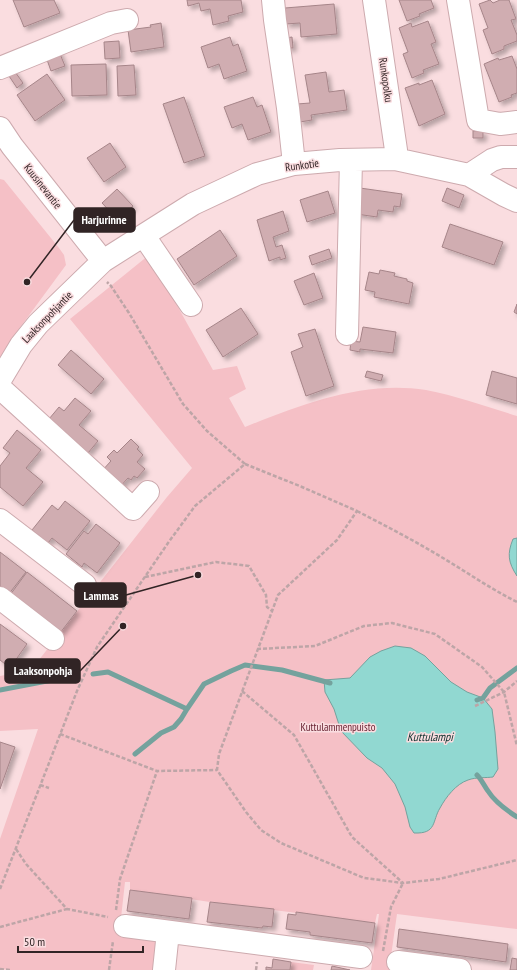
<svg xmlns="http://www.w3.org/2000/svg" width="517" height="970" font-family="'PT Sans Narrow',sans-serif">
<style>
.green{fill:#f5c0c6}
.water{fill:#91d8d1;stroke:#74a29d}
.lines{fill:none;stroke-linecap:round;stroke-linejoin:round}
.stream{stroke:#74a29d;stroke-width:5}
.building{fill:#d0adb1;stroke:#a68589;filter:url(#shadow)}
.minor-casing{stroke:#cdaaae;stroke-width:24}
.path{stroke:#bda5a7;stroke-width:2.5;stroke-dasharray:4 2;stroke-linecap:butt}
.minor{stroke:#fff;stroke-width:22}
.labels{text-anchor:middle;stroke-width:3;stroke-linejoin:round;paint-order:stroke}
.street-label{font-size:11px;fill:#312425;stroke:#fadde0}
.park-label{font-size:11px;fill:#651e2e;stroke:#fadde0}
.water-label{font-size:12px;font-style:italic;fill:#0f322f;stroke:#fadde0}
.leader{fill:none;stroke:#312425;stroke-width:1.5}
.callout-dot{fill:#312425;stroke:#fadde0;stroke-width:1.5}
.callout{fill:#312425;stroke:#312425;stroke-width:1.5}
.callout-label{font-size:12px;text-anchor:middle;font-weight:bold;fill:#fff}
</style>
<defs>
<filter id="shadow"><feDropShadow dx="3.5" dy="3.5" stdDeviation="2" flood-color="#0004"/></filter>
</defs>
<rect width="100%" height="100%" fill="#fadde0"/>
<path class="green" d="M0,179L4,180L59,248L64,255L66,265L13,337L0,358Z
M149,255L213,370L237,366L246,389L229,398L245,427C302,404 364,380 426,390C457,396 487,407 517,416V929L397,914L391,956L452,970H371L379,914H377L375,923L210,902L130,890V882H125L120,927L165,935L161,970H10L0,969V839L38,729L0,731V676L31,670L167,497L192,468L70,319Z
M291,962L314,965L313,970H290Z"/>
<path class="water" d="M517,538V576C508,562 507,554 513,539Z
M395,646L411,648L425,656L451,682L467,692L483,698L492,709L495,732L498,769L493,777C486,778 476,777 468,780C456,784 446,797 440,808C432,821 437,834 414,833L410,827L405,807L395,784L382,768L367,758L341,731L334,709L325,692L324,680L350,678L370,657L381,651Z"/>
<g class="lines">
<path class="stream" d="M93,674L108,672L187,709L204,684L231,671L245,665L282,670L330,683
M0,690L73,676
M477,700L483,698L490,688L517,668
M135,754L161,733L174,727L181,719L187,709
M477,775C482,780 484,786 488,791C495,802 506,810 517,817"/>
</g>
<path class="building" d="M13,0H54L60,13L24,27Z
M187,0H241L243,12L228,16L229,21L213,25L210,9L201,11L199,3L188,6Z
M399,0H431L434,8L419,14L420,16L407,21Z
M490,0L493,3L500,0H509L516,19L511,20L517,35V41L504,46V49L492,54L483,30L488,28L479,4Z
M334,4L337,34L301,37L300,23L286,24L285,8Z
M428,21L436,42L431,44L439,64L423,70L424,73L412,78L403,54L408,52L399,28L411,23L412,27Z
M161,23L164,47L131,52L128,30L151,27L150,25Z
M230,37L233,46L238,44L247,71L224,79L219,64L208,68L201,47Z
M292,37L293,48H287L286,38Z
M119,41L120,58L105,59L104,42Z
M58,49L65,66L51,71L45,54Z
M512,56L517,69V93L511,95L512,97L499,102L484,64L498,58L499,60Z
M106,64L107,95L72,96L71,65Z
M134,65L136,95L118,96L117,66Z
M13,69L23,83L17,88L7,73Z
M326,72L329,92L344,90L347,110L311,115L312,120L300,122L297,104L310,103L305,75Z
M47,74L65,100L35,121L17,95Z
M432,80L445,114L419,126L405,88L419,83V85Z
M184,97L205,156L184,163L163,104Z
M253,97L257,107L262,105L271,132L248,140L242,124L232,128L224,107Z
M473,131H483V138H473Z
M110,143L126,167L104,182L87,158Z
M360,188L402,194L400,207L394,206L393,212L378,210L377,217L356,214Z
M447,188L464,195L459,208L442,201Z
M117,189L133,206L118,220L102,203Z
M328,191L335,213L307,222L300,200Z
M283,211L289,231L273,237L276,247L282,245L286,258L280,260V257L269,261L257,220Z
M450,224L503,242L494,265L442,247Z
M220,230L237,256L194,285L177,259Z
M329,249L332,258L312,265L309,256Z
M380,270L395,273L394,276L407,279V281L413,283L409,304L374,297L375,292L365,290L369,272L379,274Z
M314,273L323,298L304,305L294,281Z
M517,304V314L514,312Z
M241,308L258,334L223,357L206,330Z
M363,327L396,332L393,353L360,349V352L350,350L351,341L360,342Z
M315,329L334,386L306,396L291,352L303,347L298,334Z
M71,350L104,379L91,394L58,365Z
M367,371L383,375L381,381L365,377Z
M492,371L517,378V404L486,395Z
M75,398L91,411L79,425L98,441L88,453L49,419L59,407L64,411Z
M17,430L41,450L26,468L43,482L23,506L0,487V466L10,453L3,448Z
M131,439L139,447L137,449L143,455L137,462L145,469L137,478L134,476L131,480L128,478L118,489L100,473L111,461L107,457L114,450L117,453Z
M65,501L90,521L67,550L52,538L48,543L32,530L52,505L58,510Z
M96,524L120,543L97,573L84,563L82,567L66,554L84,531L88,534Z
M0,552L26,572L8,595L0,588Z
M27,572L77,611L60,633L10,595Z
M0,624L27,644L10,668L0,660Z
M0,742L15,747L0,789Z
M130,890L192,898L189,919L127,911Z
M210,902L274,909L272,927L263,926L262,928L207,922Z
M296,912L375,923L372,943L310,935V932L286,929L288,914L296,915Z
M399,929L508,944L506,962L397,947Z
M512,958L517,959V970H510Z
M273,959L291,962L290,970H266V967L272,968Z
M332,966L350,970H331Z"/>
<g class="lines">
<g class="minor-casing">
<path id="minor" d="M273,0L275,20L288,108L294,164
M374,0L396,150L395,159
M458,0L478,120L500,124L517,122
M0,68L111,23L127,20
M0,128L12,146L103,261
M469,175L492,160L501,157H517
M144,236L191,305
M347,334L351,160
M0,380L21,345L38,324L103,261L193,204L257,174L294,164L340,160L395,159L469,175L504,195L517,201
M0,388L133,509L148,492
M0,520L85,585
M0,598L53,639
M125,926L361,957
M398,962L460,970
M164,970L168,932"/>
</g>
<path class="path" d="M245,464L302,487L357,511L337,540L278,595L219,754L217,770L246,812L261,830L281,843L364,878L403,883L439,879L517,860
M357,511C386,526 415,541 443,558C468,573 491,589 517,602
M145,577L216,562L249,566L266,595L267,607L272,611
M257,649L315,646L364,626L392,623L435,634L482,667L504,692L517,746
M242,691L294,735L352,837L403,883
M475,706L504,692L517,681
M60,734L157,771L217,770
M40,785L49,788
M16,849L26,864L67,909L108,917
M0,889L77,691L97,647L168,543L195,506L245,464L207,431L183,404L129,313L111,286L107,282
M116,910L120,879L157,771
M0,927L67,909
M383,951L391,907L403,883
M0,969L10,970
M109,970L113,941
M256,970L257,962"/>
<use href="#minor" class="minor"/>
</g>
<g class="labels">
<g class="street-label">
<text transform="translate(386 80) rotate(82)" y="4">Runkopolku</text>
<text transform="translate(302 165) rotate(-8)" y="4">Runkotie</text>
<text transform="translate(43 186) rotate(52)" y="4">Kuusinevantie</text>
<text transform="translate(47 317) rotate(-46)" y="4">Laaksonpohjantie</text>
</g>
<g class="park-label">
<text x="338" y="731">Kuttulammenpuisto</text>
</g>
<g class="water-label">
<text x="430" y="741">Kuttulampi</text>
</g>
</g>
<path class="leader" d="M27 282L74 220M198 575L126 595M123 626L80 671"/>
<g class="callout-dot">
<circle cx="27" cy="282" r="4"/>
<circle cx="198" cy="575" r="4"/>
<circle cx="123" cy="626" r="4"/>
</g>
<g class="callout">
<rect x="74" y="208" width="61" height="24" rx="4"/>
<rect x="75" y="583" width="51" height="24" rx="4"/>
<rect x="5" y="659" width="75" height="24" rx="4"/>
</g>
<g class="callout-label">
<text x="104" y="224">Harjurinne</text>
<text x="101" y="600">Lammas</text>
<text x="43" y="675">Laaksonpohja</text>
</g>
<path d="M18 946v6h125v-6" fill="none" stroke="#312425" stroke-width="2"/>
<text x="24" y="946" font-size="12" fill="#312425" stroke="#fadde0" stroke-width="3" paint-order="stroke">50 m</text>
</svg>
